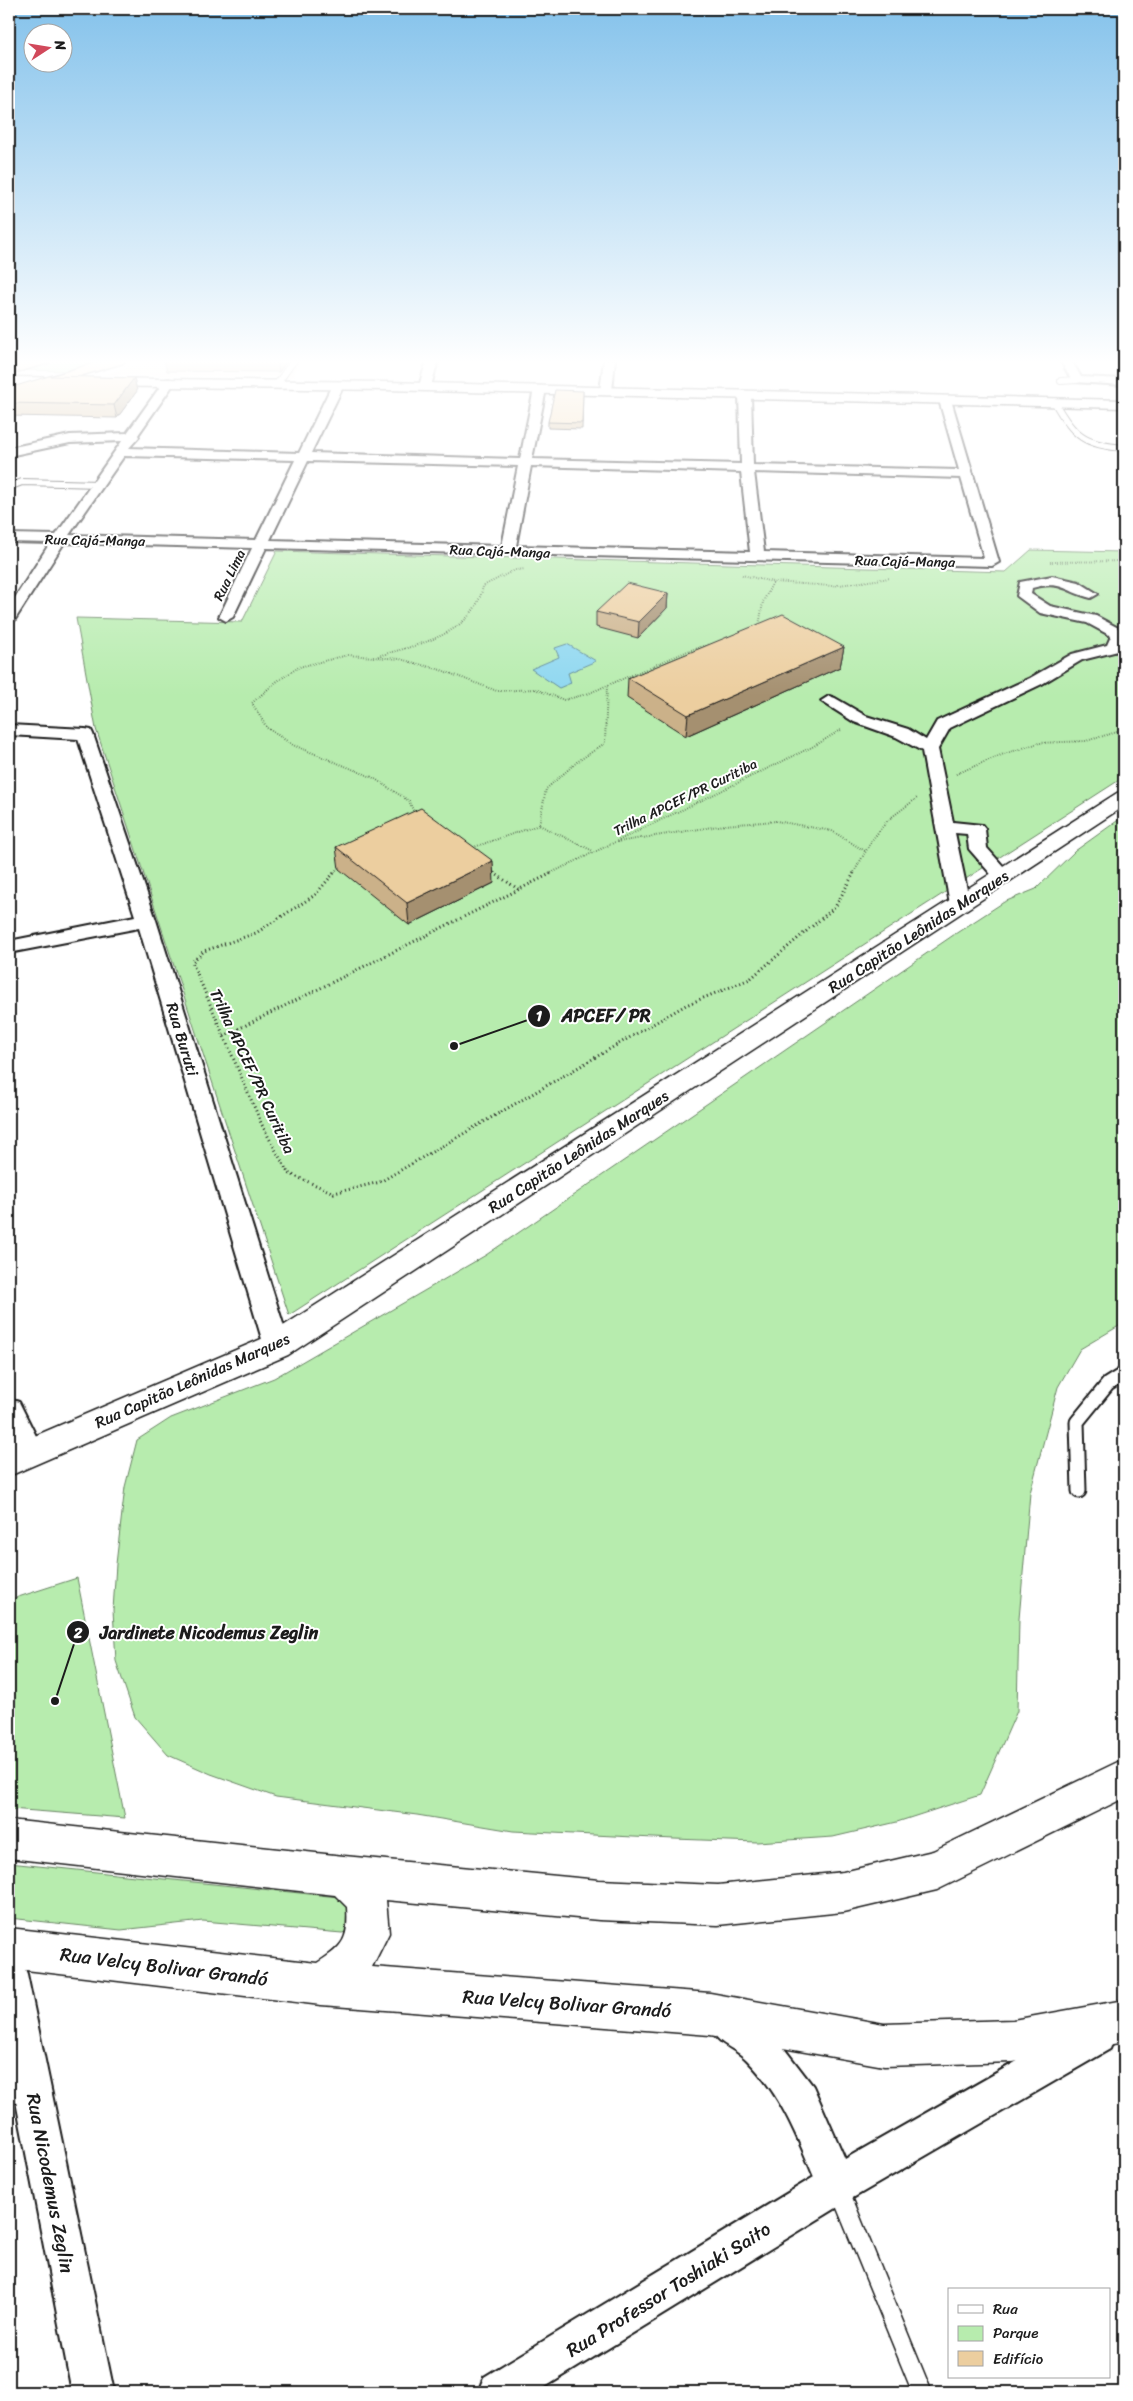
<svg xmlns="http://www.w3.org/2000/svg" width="1133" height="2401" font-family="Sriracha,sans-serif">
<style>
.built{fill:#f9f0e2}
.green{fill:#b7ecae;stroke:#6a8465}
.water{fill:#8ed7f0;stroke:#608c9b}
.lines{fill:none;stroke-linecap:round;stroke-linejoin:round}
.service-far2-casing{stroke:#1c1c1c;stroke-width:8}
.service-far1-casing{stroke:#1c1c1c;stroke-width:17}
.service-casing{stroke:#1c1c1c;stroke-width:21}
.minor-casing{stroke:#1c1c1c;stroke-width:4}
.tertiary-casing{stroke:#1c1c1c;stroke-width:3}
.secondary-casing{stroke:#1c1c1c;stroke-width:3}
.trunk-casing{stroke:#1c1c1c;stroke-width:3}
.path-far1{stroke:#1c1c1c;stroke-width:2;stroke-dasharray:0.5 2;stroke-linecap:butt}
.path{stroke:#1c1c1c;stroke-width:3;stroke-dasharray:1 3;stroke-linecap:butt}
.service-far2{stroke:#fff;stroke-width:6}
.service-far1{stroke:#fff;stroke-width:13}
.service{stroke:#fff;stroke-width:18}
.minor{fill:#fff;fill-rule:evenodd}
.tertiary{fill:#fff;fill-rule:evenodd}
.secondary{fill:#fff;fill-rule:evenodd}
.trunk{fill:#fddcac;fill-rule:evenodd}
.wall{fill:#cbb189;stroke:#1c1c1c}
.shaded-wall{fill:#a5906f;stroke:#1c1c1c}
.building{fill:#ecce9f;stroke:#1c1c1c}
.labels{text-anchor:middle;stroke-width:4;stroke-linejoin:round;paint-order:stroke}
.far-street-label{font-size:14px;fill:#1c1c1c;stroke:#fff}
.street-label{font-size:16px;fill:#1c1c1c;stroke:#fff}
.near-street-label{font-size:19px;fill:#1c1c1c;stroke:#fff}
.leader{fill:none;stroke:#1c1c1c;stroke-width:2}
.callout-dot{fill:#1c1c1c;stroke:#fff;stroke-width:2}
.mark-label{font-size:15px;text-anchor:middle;font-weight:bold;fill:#fff}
.callout-label{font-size:18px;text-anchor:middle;font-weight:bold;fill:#1c1c1c;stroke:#fff;stroke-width:4;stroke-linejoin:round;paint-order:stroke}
</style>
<rect width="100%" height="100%" fill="#fff"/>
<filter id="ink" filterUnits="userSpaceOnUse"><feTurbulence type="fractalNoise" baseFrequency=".02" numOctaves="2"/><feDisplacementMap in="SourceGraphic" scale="10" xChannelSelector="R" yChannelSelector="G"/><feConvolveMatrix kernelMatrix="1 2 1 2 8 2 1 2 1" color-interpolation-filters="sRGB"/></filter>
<g filter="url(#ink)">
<path class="built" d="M150,360H300L292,377L103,375Z"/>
<path class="green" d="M54,360H100L68,371L16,370Z
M1031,550L1124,552V777L289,1315L96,729L76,618L242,622L277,551L1006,572Z
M1124,816V1323L1080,1349L1058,1387L1030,1493L1019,1619L1017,1711L980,1795L897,1822L833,1837L757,1842L674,1839L513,1831L417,1815L276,1797L211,1774L168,1755L135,1717L116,1661L113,1610L116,1564L125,1487L137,1440L171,1418L274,1378L486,1255L955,934L1004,902L1036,889L1075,851Z
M77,1578L125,1818L10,1809L9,1600Z
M9,1863L348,1898L355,1930L342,1933L203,1921L121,1930L9,1918Z"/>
<path class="water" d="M567,644L596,661L568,673L571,683L559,688L531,669L559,657L555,648Z"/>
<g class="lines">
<g class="service-far2-casing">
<path id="service-far2" d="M1061,381L1077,380
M277,384L294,360
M1055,403C1074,437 1085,445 1124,448
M9,487L22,482L100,484"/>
</g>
<g class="service-far1-casing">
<path id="service-far1" d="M1079,1491L1077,1422L1108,1384L1124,1374"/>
</g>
<g class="service-casing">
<path id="service" d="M839,2189L922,2392"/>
</g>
<g class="minor-casing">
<path id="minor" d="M427,360H438L431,386L425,389L419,386Z
M604,360H615L612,391L606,394L600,391Z
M1060,360H1071L1081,377L1124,379V385L1073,382Z
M169,379L175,382L138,435L139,437L129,448L299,453L332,385L338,382L344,385L311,453L520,459L534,389L540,386L546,389L532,459L741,464L739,395L745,392L751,395L753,465L959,470L939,400L945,397L951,400L999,562L992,566L266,548L233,617L226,621L219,617L252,548L64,543L14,621L9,622V607L50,543L9,542V534L56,535L122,441L70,443L9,456V448L70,435L127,433L165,380ZM124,456L295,460L256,540L69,535ZM308,461L518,466L502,546L270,540ZM531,466L741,472L750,552L516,546ZM754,472L961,478L984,558L764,552Z
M1052,576L1079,582L1098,594L1091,598C1065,592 1063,580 1032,588L1031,594L1050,606L1096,616L1124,631V640L1118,651L1082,660L1042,684L950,728L938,749L953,822L982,825L985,829L987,848L1012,876L1010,880H996L969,849L967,834L955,833L970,904L967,908H953L950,904L922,751L896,737L854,722L821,701L829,696L835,698L866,716L908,729L926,740L937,721L1030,678L1072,654L1107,645L1111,636L1087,623L1040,613L1017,596L1020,582Z
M9,725L85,729L91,730L93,734L156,920L290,1346L286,1354L277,1357L268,1354L264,1346L139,928L9,953V941L135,916L78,739L9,735Z
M9,1399L19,1402L44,1452L40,1461L30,1464L20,1461L9,1437Z
M9,1956L22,1961L27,1974L114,2392H72L9,2065Z
M727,2007L740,2012L773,2034L813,2086L845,2159L1084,2023L1097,2018L1110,2023L1115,2036L1110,2049L851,2199L537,2392H478L484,2377L814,2177C797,2136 780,2093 747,2060C733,2046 718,2046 709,2025L714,2012Z"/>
</g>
<g class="tertiary-casing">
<path id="tertiary" d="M1124,791V806L288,1355L9,1476V1447L266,1337L1117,793Z"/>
</g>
<g class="secondary-casing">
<path id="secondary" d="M9,377L386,382L1124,400V408L386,390L9,385Z
M1124,1759V1798L937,1890L843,1912L718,1925L599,1920L386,1900L389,1933L372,1967L710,1993L884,2024L1013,2020L1124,2000V2042L1013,2062L884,2066L710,2035L321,2005L9,1968V1928L317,1963C344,1946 349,1939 347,1907L335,1895L9,1858V1820L344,1856L599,1880L718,1885L843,1872L933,1851Z"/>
</g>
<g class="trunk-casing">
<path id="trunk" d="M30,360H51L49,363L9,374V366Z
M105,360H125L123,363L9,397V389Z"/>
</g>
<path class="path-far1" d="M1050,562L1124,561
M742,575L773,582
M759,626L763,602L773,582L832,586L890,578
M378,656C419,644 474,635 483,586L515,570L525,569
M956,774L1001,755L1039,743L1086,741L1124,730
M415,815L409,801L372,777L293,745L267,728L252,703L276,682L299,667L348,655L400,659L441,670L497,691L535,689L564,700L587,694L688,651L710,644
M539,825L546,789L577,762L605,743L607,686
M617,842L725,825L776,821L832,831L865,851
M471,848L539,825L593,851
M492,871L496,874
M333,874L341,864
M549,874L814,746L841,730
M853,874L872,840L888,820L917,798"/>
<path class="path" d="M334,873L315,895L256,933L204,951L192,962L262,1125L288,1173L334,1193L380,1182L686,1005L750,979L835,907L854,873
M494,873L518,889
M224,1036L552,873"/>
<use href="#service-far2" class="service-far2"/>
<use href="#service-far1" class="service-far1"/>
<use href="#service" class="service"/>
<use href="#minor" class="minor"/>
<use href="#tertiary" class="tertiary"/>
<use href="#secondary" class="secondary"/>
<use href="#trunk" class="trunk"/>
</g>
<path class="wall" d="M164,360H287V361L279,372L167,371Z
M134,378L137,391L117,418L9,416V388Z
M583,391L582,429L548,428V422Z
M668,593L667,608L638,638L596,627V612Z
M844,647L840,667L686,736L627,698L628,678Z
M336,847L494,883L409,925L339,869Z"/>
<path class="shaded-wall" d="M277,360H287L279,372Z
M134,378L137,391L117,418L114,405Z
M668,593L667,608L638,638L639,622Z
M844,647L840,667L686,736L688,715Z
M493,861L494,883L409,925L407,903Z"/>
<path class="building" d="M49,376L134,378L114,405L9,403V388Z
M555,390L583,391L582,423L548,422Z
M627,583L668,593L639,622L596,612Z
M783,614L844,647L688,715L628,678Z
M421,808L493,861L407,903L336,847Z"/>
</g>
<linearGradient id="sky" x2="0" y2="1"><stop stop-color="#84c2eb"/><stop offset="0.52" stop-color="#fff"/><stop offset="1" stop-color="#fff" stop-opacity="0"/></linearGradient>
<rect width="1133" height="696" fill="url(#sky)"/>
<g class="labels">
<g class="far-street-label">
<text transform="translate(95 540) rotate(1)" y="5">Rua Cajá-Manga</text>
<text transform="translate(500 551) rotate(2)" y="5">Rua Cajá-Manga</text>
<text transform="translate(905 561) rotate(1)" y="5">Rua Cajá-Manga</text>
<text transform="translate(229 575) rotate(-64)" y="5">Rua Lima</text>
<text transform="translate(685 797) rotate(-26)" y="5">Trilha APCEF/PR Curitiba</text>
</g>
<g class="street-label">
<text transform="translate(918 931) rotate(-33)" y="6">Rua Capitão Leônidas Marques</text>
<text transform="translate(183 1039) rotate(73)" y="6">Rua Buruti</text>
<text transform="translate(253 1071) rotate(65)" y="6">Trilha APCEF/PR Curitiba</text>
<text transform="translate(578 1151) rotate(-33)" y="6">Rua Capitão Leônidas Marques</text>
<text transform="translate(192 1380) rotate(-24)" y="6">Rua Capitão Leônidas Marques</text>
</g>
<g class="near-street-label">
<text transform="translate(164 1966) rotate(7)" y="7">Rua Velcy Bolivar Grandó</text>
<text transform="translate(567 2003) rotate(4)" y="7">Rua Velcy Bolivar Grandó</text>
<text transform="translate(51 2183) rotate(79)" y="7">Rua Nicodemus Zeglin</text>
<text transform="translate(668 2289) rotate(-32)" y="7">Rua Professor Toshiaki Saito</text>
</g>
</g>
<path class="leader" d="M454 1046L539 1016M55 1701L78 1632"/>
<g class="callout-dot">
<circle cx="454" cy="1046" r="5"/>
<circle cx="55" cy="1701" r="5"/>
<circle cx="539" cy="1016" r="12"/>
<circle cx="78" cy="1632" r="12"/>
</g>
<g class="mark-label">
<text x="539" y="1021">1</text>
<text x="78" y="1638">2</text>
</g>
<g class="callout-label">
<text x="606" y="1022">APCEF/ PR</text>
<text x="209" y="1639">Jardinete Nicodemus Zeglin</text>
</g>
<rect width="1133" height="2401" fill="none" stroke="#fff" stroke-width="30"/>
<rect x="15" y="15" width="1103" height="2371" fill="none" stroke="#1c1c1c" stroke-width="2" filter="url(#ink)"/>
<rect x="948" y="2288" width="162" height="90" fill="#ffffff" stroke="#a4a4a4"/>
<rect x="958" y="2305" width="25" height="8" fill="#ffffff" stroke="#a4a4a4"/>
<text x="993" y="2314" font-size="15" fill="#1c1c1c">Rua</text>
<rect x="958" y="2326" width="25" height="15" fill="#b7ecae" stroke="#a4a4a4"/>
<text x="993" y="2338" font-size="15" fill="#1c1c1c">Parque</text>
<rect x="958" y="2351" width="25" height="15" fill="#ecce9f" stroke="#a4a4a4"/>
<text x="993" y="2364" font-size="15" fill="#1c1c1c">Edifício</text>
<g transform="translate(48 48) rotate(78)"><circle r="24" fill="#ffffff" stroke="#a4a4a4"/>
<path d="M0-4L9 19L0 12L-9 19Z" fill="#d1495b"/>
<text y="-8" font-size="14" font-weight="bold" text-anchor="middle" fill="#1c1c1c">N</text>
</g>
</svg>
